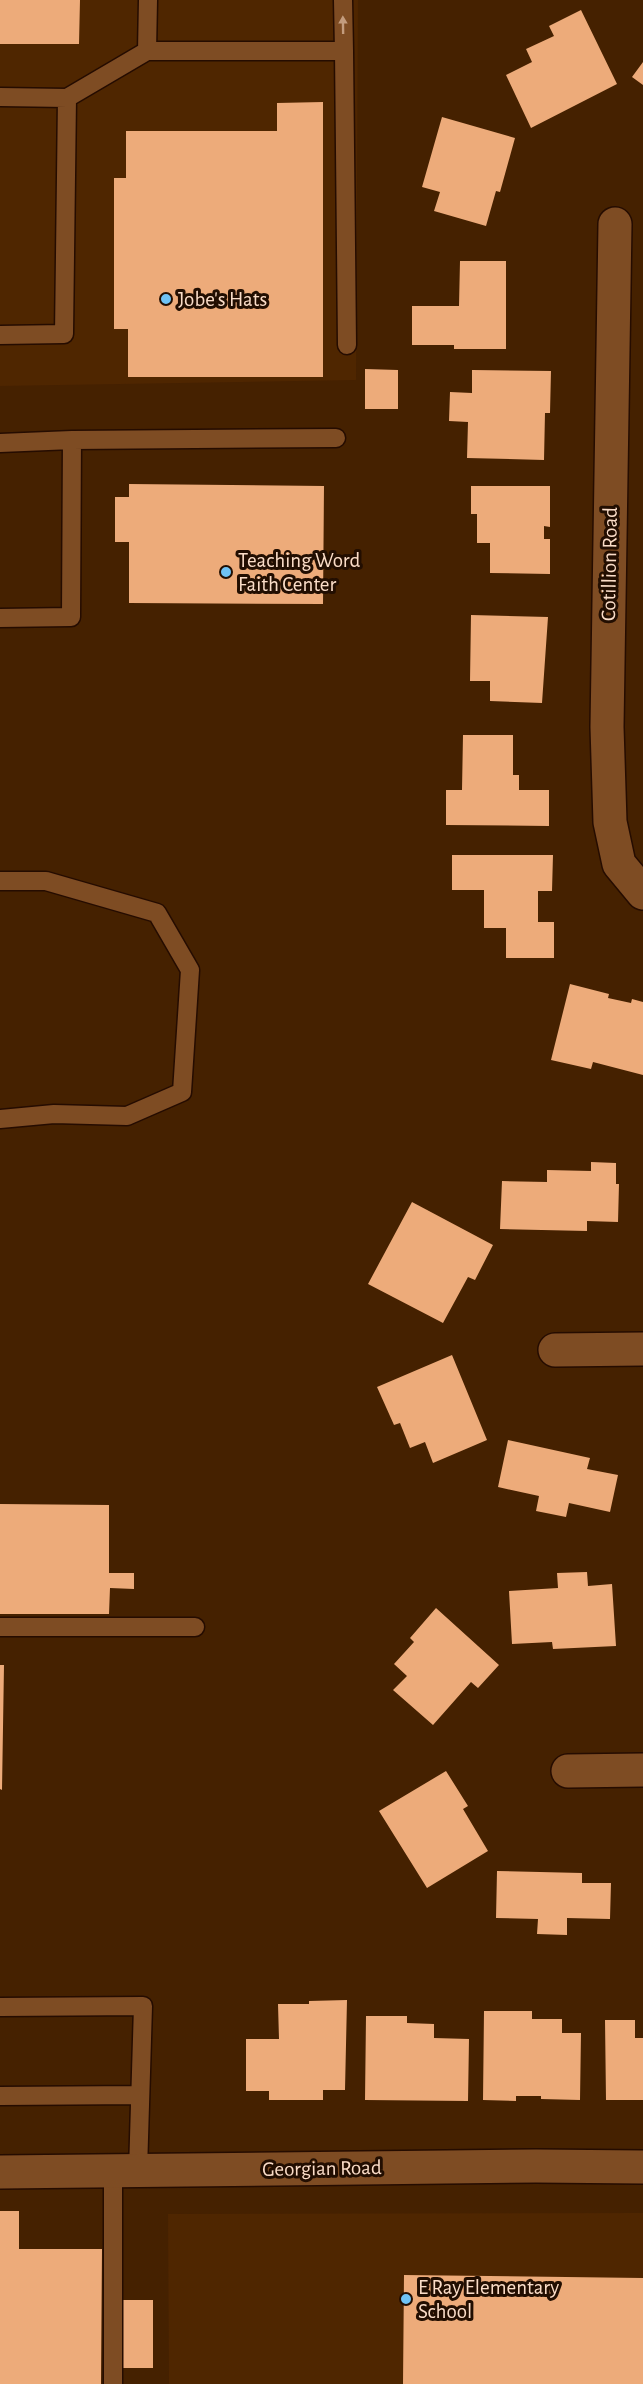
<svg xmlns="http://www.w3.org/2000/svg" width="643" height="2384" font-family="'Alegreya Sans',sans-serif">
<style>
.built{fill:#4f2600}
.building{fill:#edab7a}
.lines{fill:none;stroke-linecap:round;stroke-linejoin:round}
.lane-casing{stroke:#250c00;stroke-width:21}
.street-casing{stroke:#250c00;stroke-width:36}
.lane{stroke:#7e4c23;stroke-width:18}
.street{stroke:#7e4c23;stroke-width:33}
.oneway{fill:#c39c7e}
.poi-dot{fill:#6fc2f4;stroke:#220e01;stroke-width:2}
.labels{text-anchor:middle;stroke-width:6;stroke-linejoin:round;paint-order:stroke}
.poi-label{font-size:21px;fill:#fbddc8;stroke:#220e01;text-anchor:start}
.street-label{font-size:21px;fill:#fbddc8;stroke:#220e01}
</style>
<rect width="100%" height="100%" fill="#452100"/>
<path class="built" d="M0,0H358L356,380L0,386Z
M643,2213V2384H169L168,2214Z"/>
<path class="building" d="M0,0H80L79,44H0Z
M581,10L617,84L531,128L506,75L532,62L526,49L554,36L549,26Z
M643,62V85L632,77Z
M323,102V377H128V329H114V178H126V131H277V103Z
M442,117L515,138L500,192L496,191L486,226L434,211L440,192L422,187Z
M460,261H506V349H454V345H412V306H459Z
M365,369L398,370V409H365Z
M472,370L551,371L550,413H545L544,460L467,458L468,422L449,421L450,392L472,393Z
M129,484L324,486L323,604L129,603V542H115V497H129Z
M471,486H550V527L544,526V539H550V574L490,573V543H477V514H471Z
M471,615L548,617L542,703L490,701V681H470Z
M463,735H513V775H519V790H549V826L446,825V790H462Z
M452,855H553L552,891H538V922H554V958H506V928H484V890H452Z
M570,984L609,994L608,998L631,1003L632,999L643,1002V1075L593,1062L591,1069L551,1060Z
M591,1162L616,1163V1184H619L618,1222L587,1221V1231L500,1229L502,1181L547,1182V1170L591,1171Z
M412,1202L493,1245L475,1280L468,1277L443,1323L368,1284Z
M452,1355L487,1440L433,1463L425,1442L410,1448L400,1423L394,1425L377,1387Z
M508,1440L590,1458L587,1469L618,1475L610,1512L569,1503L566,1517L536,1511L539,1496L498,1487Z
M0,1504L109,1505V1573H134V1589L110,1588L109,1614H0Z
M587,1572L588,1586L612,1584L616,1646L553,1649L552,1642L512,1644L509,1591L558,1588L557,1573Z
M436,1608L499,1665L478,1688L471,1682L433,1725L393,1690L407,1676L394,1664L414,1642L410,1638Z
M0,1665H4L2,1790L0,1789Z
M446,1771L468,1806L463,1809L488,1851L427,1888L379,1811Z
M497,1871L582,1873V1883H611L610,1919L567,1918V1935L537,1934L538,1919L496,1918Z
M347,2000L345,2090H323V2100H269V2091H246V2039H279L278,2004H309V2001Z
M484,2011H532V2019H562V2033H581L580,2100L541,2099V2096H516V2101L483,2100Z
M366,2016H407V2023L434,2024V2038L469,2039L468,2101L365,2100Z
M605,2020H635V2038H643V2100H606Z
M0,2211H19V2249H102L101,2384H0Z
M404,2275L643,2278V2384H403Z
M122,2300H153V2368H122Z"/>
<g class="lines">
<g class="lane-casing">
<path id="lane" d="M343,0L344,51
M147,51H344L347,345
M0,97L67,98L64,334L0,335
M67,98L147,51L148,0
M72,440L336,438
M0,443L72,440L71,617L0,618
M0,881H46L157,913L190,970L182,1092L127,1116L54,1114L0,1119
M0,1627H195
M0,2007L143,2006L138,2171
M0,2096L140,2095
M113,2171V2384"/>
</g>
<g class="street-casing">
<path id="street" d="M615,224L607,727L610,822L619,864L643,893
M555,1350L643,1349
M568,1771L643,1770
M0,2172L536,2166L643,2167"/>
</g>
<use href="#lane" class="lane"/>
<use href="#street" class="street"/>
</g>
<defs><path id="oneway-solid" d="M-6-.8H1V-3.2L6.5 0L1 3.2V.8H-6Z" transform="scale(1.5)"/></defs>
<use class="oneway" href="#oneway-solid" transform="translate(343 25) rotate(-91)"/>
<g class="poi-dot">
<circle cx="166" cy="299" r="6"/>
<circle cx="226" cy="572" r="6"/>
<circle cx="406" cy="2299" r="6"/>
</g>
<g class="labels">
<g class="poi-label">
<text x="178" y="306">Jobe's Hats</text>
<text x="238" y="567">Teaching Word<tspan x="238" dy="24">Faith Center</tspan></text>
<text x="418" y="2294">E Ray Elementary<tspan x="418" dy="24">School</tspan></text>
</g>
<g class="street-label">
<text transform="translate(609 564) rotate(-89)" y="7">Cotillion Road</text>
<text transform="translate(322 2168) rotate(-1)" y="7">Georgian Road</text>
</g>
</g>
</svg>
